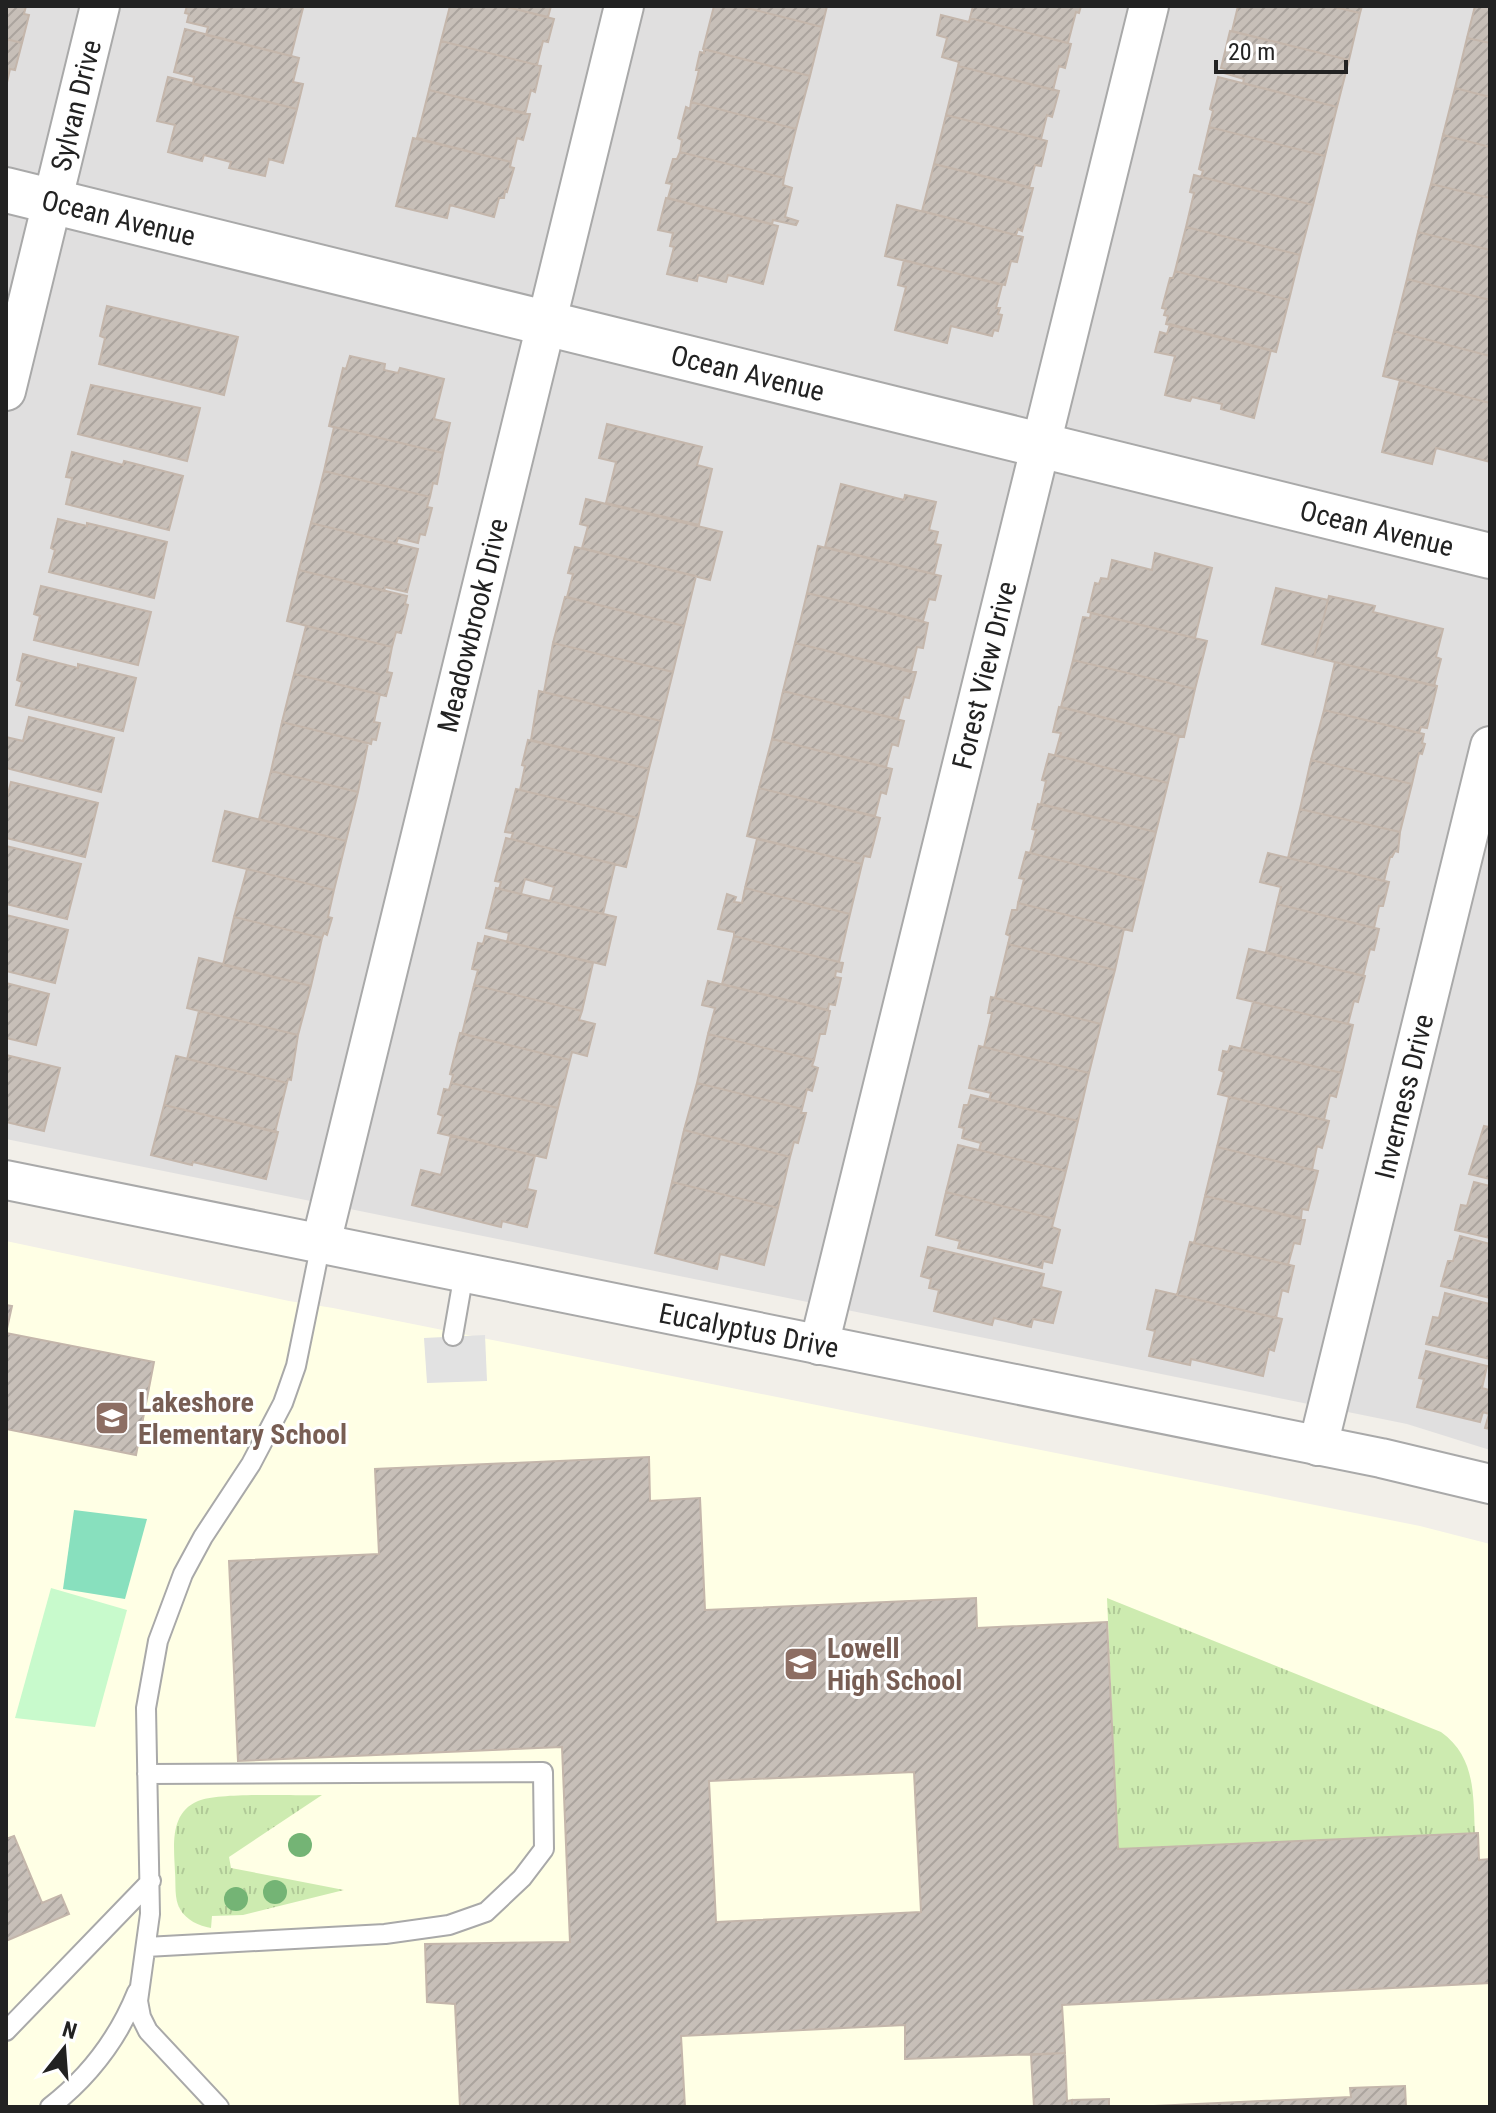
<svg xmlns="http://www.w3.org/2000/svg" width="1496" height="2113" font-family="'Roboto Condensed',sans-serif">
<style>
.residential{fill:#e0dfdf}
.education{fill:#ffffe5}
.grass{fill:url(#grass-tufts)}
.park{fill:#c8facc}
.pitch{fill:#88e0be}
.parking{fill:#e2e2e2}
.building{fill:url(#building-hatch);stroke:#c4b6ab;stroke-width:2;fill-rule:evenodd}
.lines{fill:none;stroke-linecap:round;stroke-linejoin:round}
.service-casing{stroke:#a9a9a9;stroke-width:22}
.minor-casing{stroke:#a9a9a9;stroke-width:42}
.tertiary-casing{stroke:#a9a9a9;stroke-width:48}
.service{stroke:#fff;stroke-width:18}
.minor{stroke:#fff;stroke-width:38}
.tertiary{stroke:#fff;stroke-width:44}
.tree{fill:#74b475}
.labels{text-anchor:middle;stroke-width:6;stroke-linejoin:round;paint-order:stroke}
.street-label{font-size:28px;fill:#222;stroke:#fff}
.education-label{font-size:28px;font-weight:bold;fill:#785e54;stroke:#fff;text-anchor:start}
</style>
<defs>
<pattern id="grass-tufts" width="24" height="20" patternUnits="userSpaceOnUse" patternTransform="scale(2)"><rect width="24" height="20" fill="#cdebb0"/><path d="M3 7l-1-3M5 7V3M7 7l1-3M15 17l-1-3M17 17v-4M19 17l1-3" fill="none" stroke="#b0c997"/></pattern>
<pattern id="building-hatch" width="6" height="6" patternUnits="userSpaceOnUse" patternTransform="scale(2)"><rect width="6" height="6" fill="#c7bfb8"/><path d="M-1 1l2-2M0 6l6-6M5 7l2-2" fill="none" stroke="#aba49e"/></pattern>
</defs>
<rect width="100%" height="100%" fill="#f2efe9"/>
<path class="residential" d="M6,6H1490V1450L1407,1424L6,1139Z"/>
<path class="education" d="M6,1241L289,1301L333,1308L1420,1526L1490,1544V2107H6Z"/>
<path class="grass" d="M1107,1598L1441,1732C1476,1757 1473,1795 1475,1834L1118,1849Z
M322,1795L229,1857L231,1868L344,1890L243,1915L212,1916L211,1928C199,1926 186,1920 180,1909C174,1899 176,1884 175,1872C174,1847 169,1813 198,1801C220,1792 295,1796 322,1795Z"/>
<path class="park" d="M51,1588L127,1610L95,1727L15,1718Z"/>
<path class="pitch" d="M74,1510L147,1519L125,1599L63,1589Z"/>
<path class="parking" d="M485,1335L487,1381L427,1383L424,1338Z"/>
<path class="building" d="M6,6H26L24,14L29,15L22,43L6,39Z
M187,6H296L303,8L291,56L206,35L208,27L187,22L189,14L185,13Z
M450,6H503L554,19L548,42L543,41L537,65L441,41Z
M503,6H551L548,17Z
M714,6H739L822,27L810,76L703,49Z
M739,6H827L822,27Z
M973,6H1081L1079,13L1076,12L1068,43L970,18Z
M1238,6H1330L1360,13L1349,60L1232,31Z
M1330,6H1362L1360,13Z
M1475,6H1490V43L1467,38Z
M941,15L969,22L970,18L1071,44L1065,68L1059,66L1053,90L958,66L959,62L942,57L947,38L937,35Z
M185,29L299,58L293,82L303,84L297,109L193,84L194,77L174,72Z
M1230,31L1349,60L1337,107L1243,83L1244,79L1224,73L1225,69L1221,68Z
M1467,38L1490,43V97L1455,88Z
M6,39L22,43L15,70L10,69L6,87Z
M441,41L541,66L535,92L531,90L525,114L429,90Z
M704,49L810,76L796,129L691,102L699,70H696L700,52L704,53Z
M958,66L1059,91L1052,117L1047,115L1041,139L946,115Z
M168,77L297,109L283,163L269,159L265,176L229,168L231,162L204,155L202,161L168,152L175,125L157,121Z
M1218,77L1337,107L1325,156L1209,127L1213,111L1210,109Z
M1455,88L1490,97V147L1443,135Z
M429,90L530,114L523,140L517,138L511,162L417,138Z
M691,102L796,129L784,178L680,152L682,140L678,138L686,107L690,109Z
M946,115L1047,141L1041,166L1035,165L1029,188L934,164Z
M1209,127L1325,156L1313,205L1201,177L1203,171L1199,169Z
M1443,135L1490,147V198L1431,184Z
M413,138L511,162L510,167L514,168L507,192L505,191L504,198H499L494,217L450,205L447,218L396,206Z
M680,152L784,178L783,185L792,188L785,217L798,221L796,225L773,220L772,224L668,198L672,184L666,183L673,159H677Z
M934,164L1033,188L1022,231L1018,229L1016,235L922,211Z
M1194,175L1313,205L1300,255L1186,227L1194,193L1190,192Z
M1431,184L1490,198V250L1418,232Z
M666,198L778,226L763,284L728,275L726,282L698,275L697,281L667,274L674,247L670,246L673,233L658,230Z
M897,205L1023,237L1017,262L1011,261L1005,285L885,256Z
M1186,227L1300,255L1289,300L1175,271Z
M1418,232L1490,250V300L1407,279Z
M904,260L1002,285L996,308H1000L998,314L1002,315L998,331L994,330L992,336L951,326L947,343L895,330L906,287L898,285Z
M1175,271L1289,300L1276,352L1166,324L1168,316L1164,315L1166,309L1162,308L1170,278H1173Z
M1407,279L1490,300V356L1394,331Z
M107,306L238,337L224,395L99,364L105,338L100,336Z
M1170,324L1271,350L1254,418L1221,409L1222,404L1192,397L1190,401L1165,395L1175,356L1155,352L1160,332L1167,334Z
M1394,331L1490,356V403L1383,376Z
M350,356L385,364L384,370L398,373L400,368L444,379L434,419L450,423L443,453L329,426L343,368L346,369Z
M1400,380L1490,403V462L1436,448L1432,464L1382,452Z
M91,385L200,408L187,461L78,434Z
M607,424L702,447L697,465L712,469L699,525L606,503L616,462L599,458Z
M334,427L443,453L437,484L433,483L430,497L324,471Z
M72,452L123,465L124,461L183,476L169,530L66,504L72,478L66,477Z
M324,471L430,497L427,507L432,508L425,535L420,534L418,543L398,538L396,544L311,523Z
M841,484L904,500L905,495L936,502L929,530L938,532L935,544L941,545L934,574L825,547Z
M586,499L722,532L710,580L582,548L588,526L580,524Z
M58,519L87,526V523L167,542L154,598L49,572L55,550L51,548Z
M311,523L418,549L407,592L385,587L384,591L299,570Z
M818,546L941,576L935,600L929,599L923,621L807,593Z
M575,547L696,576L684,626L567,597L573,574L568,573Z
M1155,553L1212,568L1195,638L1088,612L1095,583L1099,584L1101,578L1108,579L1112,560L1152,570Z
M299,570L407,596L405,604L408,605L401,633L396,632L392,647L287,621Z
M41,586L151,612L138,665L34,640L40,616L34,614Z
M1276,588L1328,600L1314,657L1262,644Z
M807,593L928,623L923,648L917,647L911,672L795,643Z
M1329,596L1375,606L1373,612L1443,629L1436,657L1441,659L1434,686L1314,657Z
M565,597L684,626L673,672L553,643Z
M1091,613L1207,641L1195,689L1073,660L1083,617L1090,618Z
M306,626L392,647L387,672L392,673L386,696L294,674Z
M553,643L673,672L661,721L544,692Z
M795,643L916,672L909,698L904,697L898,719L783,691Z
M23,654L78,668V664L136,678L123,731L16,705L22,682L17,680Z
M1073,660L1195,689L1184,737L1061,707Z
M1335,662L1437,686L1427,728L1421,727L1419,733L1324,710Z
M294,674L380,694L374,722L380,723L376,740L372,739L371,744L282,722Z
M539,691L661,721L649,769L531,740Z
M783,691L904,721L898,746L892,744L886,767L772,739Z
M1059,707L1179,736L1168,783L1055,755L1061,733L1053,732Z
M1324,710L1424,734L1422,743L1425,744L1422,754L1419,753L1412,784L1311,760Z
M29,717L114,738L101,792L6,768V737L23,741Z
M282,722L368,743L358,792L271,771Z
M772,739L892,769L886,794L881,792L875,816L759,788Z
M528,740L649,769L638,818L520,790L525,766L522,765Z
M1049,754L1168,783L1156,832L1041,804L1046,781L1042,780Z
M1311,760L1412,784L1400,832L1300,809Z
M271,771L358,792L346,841L259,819Z
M11,782L98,803L85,857L6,838V801Z
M759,788L880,818L870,857L864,856L862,864L747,836Z
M516,789L638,818L626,867L511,839L513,833L505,832Z
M1038,804L1156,832L1144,881L1030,853L1036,830L1032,829Z
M1300,809L1400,832L1398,852L1395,851L1392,857H1390L1384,881L1288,858Z
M225,811L346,841L334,890L213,861Z
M506,838L615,864L603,914L550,901L554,887L525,879L521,894L499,889L501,882L495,881Z
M757,839L862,864L850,914L745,888Z
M6,846L81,864L67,919L6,904Z
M1026,852L1144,881L1132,931L1018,903L1024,879L1019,878Z
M1268,853L1389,882L1383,906H1379L1374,928L1277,904L1281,887L1260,882Z
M247,869L334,890L328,917L332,918L327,935L324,933L322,938L234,917Z
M496,888L616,917L605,965L507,942L509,933L486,928Z
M745,888L850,914L839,962L734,936V932L718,929L727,894L736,897L734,902L742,903Z
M1018,903L1124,929L1115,970L1008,944L1010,936L1006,934L1012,910H1017Z
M1277,904L1379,929L1374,950L1370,949L1363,976L1266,952Z
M6,915L68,930L55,983L6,971Z
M234,917L322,938L311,986L223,965Z
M485,936L593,963L582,1011L474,985L478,970L472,969L478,943L483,944Z
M734,936L843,963L841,972L836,971L835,977L841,978L835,1005L829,1004L828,1010L722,984Z
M1008,944L1115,970L1101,1024L995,998Z
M1249,949L1365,976L1358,1002L1354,1001L1348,1024L1237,998Z
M199,958L311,986L298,1035L187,1008Z
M708,981L830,1011L825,1034H820L814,1060L708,1034L715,1008L702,1005Z
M6,983L49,994L36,1045L6,1038Z
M474,985L582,1011L579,1020L595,1024L587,1056L572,1052L570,1060L462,1034Z
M991,997L1101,1024L1089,1073L984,1047L992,1013H988Z
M1253,1002L1353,1025L1342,1073L1241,1049Z
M199,1011L298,1035L291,1080L288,1079L287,1083L187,1059Z
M460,1033L570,1060L558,1108L451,1083L453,1075L450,1074Z
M708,1034L814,1060L812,1066L818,1068L812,1091L807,1089L802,1109L697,1083Z
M979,1046L1089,1073L1078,1121L989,1100L991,1093L969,1088Z
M1230,1046L1342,1073L1336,1097L1330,1095L1324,1120L1218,1094L1224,1072L1219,1070L1223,1051L1228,1052Z
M6,1055L60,1068L44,1131L6,1122Z
M176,1056L287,1083L275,1132L164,1105Z
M451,1083L558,1108L546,1158L438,1133L443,1116L438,1114L444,1089L449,1090Z
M697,1083L802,1109L801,1113H806L798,1143L794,1142L790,1157L684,1130Z
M971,1095L1078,1121L1066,1171L979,1150L981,1143L962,1138L964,1128L959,1127L964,1105H968Z
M1229,1097L1329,1121L1322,1148L1317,1146L1312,1170L1217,1147Z
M164,1105L278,1132L266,1179L193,1162L192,1165L151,1155Z
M1484,1126L1490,1127V1179L1469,1174Z
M684,1130L790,1157L778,1208L672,1182Z
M451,1135L535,1156L527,1189L536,1191L527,1227L502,1221L501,1227L412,1205L421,1170L441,1175Z
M958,1145L1066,1171L1054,1219L946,1192Z
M1217,1147L1318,1171L1308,1210L1302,1209L1301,1218L1205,1196Z
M672,1182L778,1208L764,1265L720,1254L717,1269L655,1253Z
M1474,1182L1490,1186V1238L1455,1230L1461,1205L1467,1206Z
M946,1192L1054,1219L1052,1227L1060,1230L1052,1263L1043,1261L1042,1268L958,1248L960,1241L936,1235Z
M1205,1196L1305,1220L1300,1244L1294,1243L1288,1265L1194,1243Z
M1460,1236L1490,1244V1298L1441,1286L1448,1261H1453Z
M1190,1242L1294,1266L1288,1292L1282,1290L1276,1318L1177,1295Z
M928,1247L1044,1274L1041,1287L1061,1292L1053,1323L1033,1319L1031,1327L994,1318L992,1325L934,1311L939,1290L929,1288L931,1279L921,1276Z
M1156,1290L1282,1319L1274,1351L1269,1349L1263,1376L1191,1359L1190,1365L1149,1356L1155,1331L1147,1329Z
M1445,1293L1490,1304V1359L1426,1344L1433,1317L1439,1318Z
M6,1305L12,1306L6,1333L154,1362L136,1455L6,1429Z
M1426,1351L1487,1366L1482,1388L1489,1390L1490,1386V1429L1485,1428L1489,1414L1483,1412L1480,1422L1417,1407L1424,1379L1419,1378Z
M649,1457L650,1501L700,1498L705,1610L976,1598L977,1628L1107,1622L1118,1849L1478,1833L1479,1860L1490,1859V1983L1062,2005L1065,2053L905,2059V2025L681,2036L685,2107H460L455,2004L427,2002L425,1944L570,1942L562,1747L238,1761L229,1561L379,1554L375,1469ZM914,1772L921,1912L716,1922L709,1781Z
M14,1836L42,1903L61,1895L69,1914L6,1941V1839Z
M1065,2053L1067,2101L1072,2100V2107H1034L1031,2055Z
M1405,2086L1406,2107H1132L1351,2097L1350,2088Z
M1109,2099V2107H1072V2100Z"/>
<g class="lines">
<g class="service-casing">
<path id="service" d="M453,1336L464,1273
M146,1947L385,1934L449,1925L486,1912L522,1878L544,1849L543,1772L147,1774
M6,2031L151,1881
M50,2107C90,2076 118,2039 137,1992
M219,2107L148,2031L141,2017L138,2001L150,1914L146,1708L158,1641L183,1574L203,1537L251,1464L283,1403L296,1366L321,1243"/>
</g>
<g class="minor-casing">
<g id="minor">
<path id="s1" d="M6,391L100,6"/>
<path id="s2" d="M6,1180L1381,1458L1490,1484"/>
<path id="s3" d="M321,1243L624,6"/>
<path id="s4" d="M819,1345L1149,6"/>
<path id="s5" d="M1318,1446L1490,746"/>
</g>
</g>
<g class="tertiary-casing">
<g id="tertiary">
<path id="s6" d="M6,190L1490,556"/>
</g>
</g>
<use href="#service" class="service"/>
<use href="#minor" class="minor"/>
<use href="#tertiary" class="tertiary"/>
</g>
<g class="tree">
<circle cx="300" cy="1845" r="12"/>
<circle cx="275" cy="1892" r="12"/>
<circle cx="236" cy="1899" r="12"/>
</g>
<defs>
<g id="school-square" transform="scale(1.8)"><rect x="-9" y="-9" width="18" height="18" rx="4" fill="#8d6e63" stroke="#fff"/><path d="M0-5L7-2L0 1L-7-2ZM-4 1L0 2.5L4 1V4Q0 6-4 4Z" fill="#fff"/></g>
</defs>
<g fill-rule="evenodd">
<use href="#school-square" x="112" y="1418"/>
<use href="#school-square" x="801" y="1664"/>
</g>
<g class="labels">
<g class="street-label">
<text dy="10" stroke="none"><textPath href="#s1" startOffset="294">Sylvan Drive</textPath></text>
<text dy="10" stroke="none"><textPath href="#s6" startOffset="116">Ocean Avenue</textPath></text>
<text dy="10" stroke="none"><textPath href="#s6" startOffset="764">Ocean Avenue</textPath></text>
<text dy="10" stroke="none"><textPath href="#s6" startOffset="1412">Ocean Avenue</textPath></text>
<text dy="10" stroke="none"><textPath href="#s3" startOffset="636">Meadowbrook Drive</textPath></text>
<text dy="10" stroke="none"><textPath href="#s4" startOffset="690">Forest View Drive</textPath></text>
<text dy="10" stroke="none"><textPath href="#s5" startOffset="360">Inverness Drive</textPath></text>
<text dy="10" stroke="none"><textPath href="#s2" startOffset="758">Eucalyptus Drive</textPath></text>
</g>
<g class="education-label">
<text x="138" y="1412">Lakeshore<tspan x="138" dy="32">Elementary School</tspan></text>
<text x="827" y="1658">Lowell<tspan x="827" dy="32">High School</tspan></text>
</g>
</g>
<rect width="1496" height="2113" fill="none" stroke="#222222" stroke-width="16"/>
<g transform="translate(64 2049) rotate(17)" stroke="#ffffff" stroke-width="6" paint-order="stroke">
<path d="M0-6L14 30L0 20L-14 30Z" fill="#222222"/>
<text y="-12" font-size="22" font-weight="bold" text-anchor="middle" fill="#222222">N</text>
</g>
<path d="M1216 60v12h130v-12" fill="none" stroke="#222222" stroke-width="4"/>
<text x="1228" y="60" font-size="24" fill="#222222" stroke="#ffffff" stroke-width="6" paint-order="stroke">20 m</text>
</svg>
